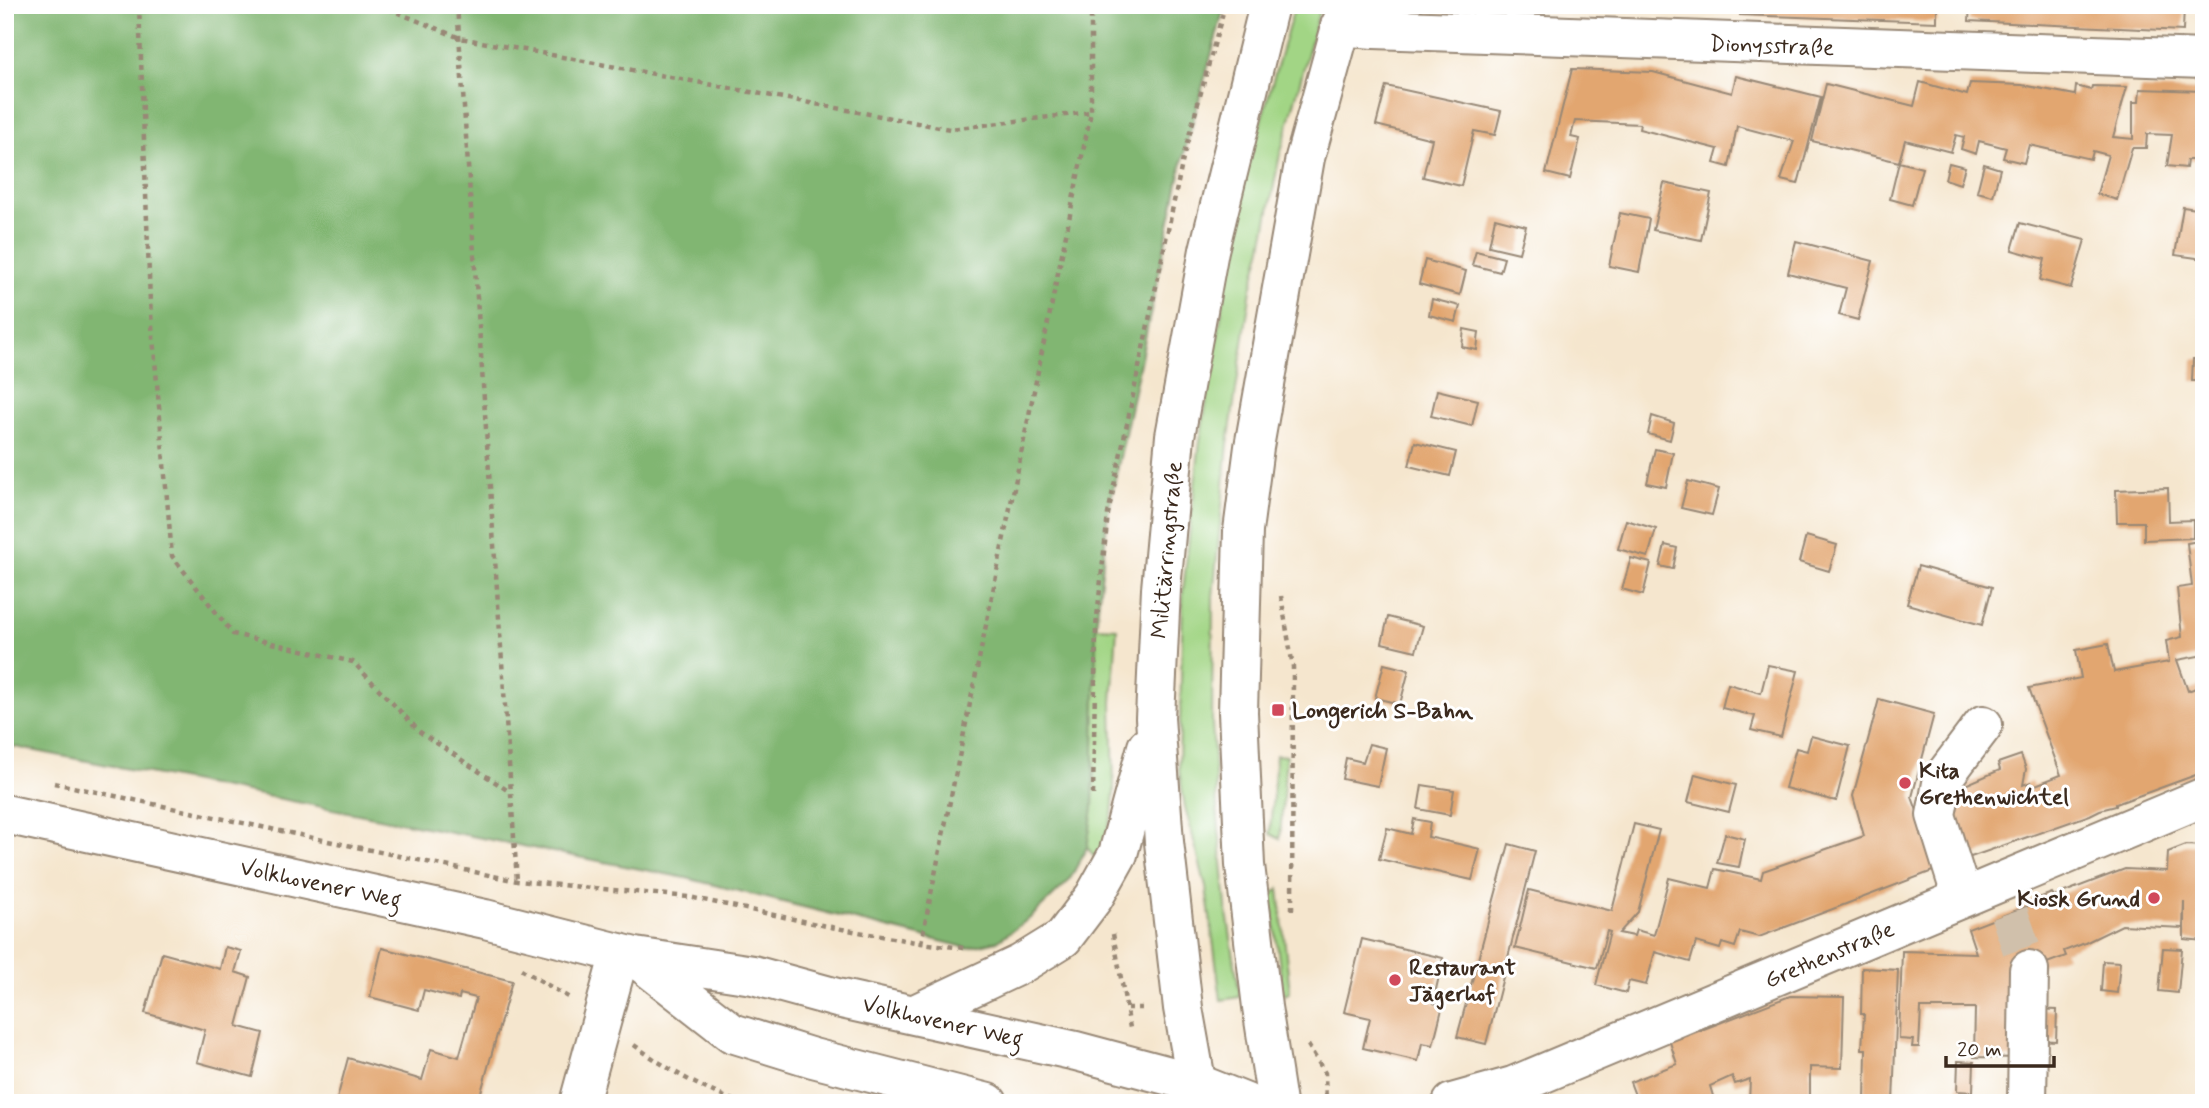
<svg xmlns="http://www.w3.org/2000/svg" width="2209" height="1108" font-family="Mynerve,sans-serif">
<style>
.green{fill:#a2d585;stroke:#6e8052;stroke-width:2}
.forest{fill:#81b672;stroke:#5e7048;stroke-width:2}
.building{fill:#e2a670}
.lines{fill:none;stroke-linecap:round;stroke-linejoin:round}
.minor-tunnel{stroke:#d0c0ab;stroke-width:38;stroke-dasharray:38 19;stroke-linecap:butt}
.minor-casing{stroke:#988876;stroke-width:42}
.major-casing{stroke:#988876;stroke-width:42}
.path{stroke:#988876;stroke-width:4.5;stroke-dasharray:5 5;stroke-linecap:butt}
.minor{stroke:#fff;stroke-width:38}
.major{stroke:#fff;stroke-width:38}
.poi-dot{fill:#d1495b;stroke:#fff;stroke-width:2.5}
.labels{text-anchor:middle;stroke-width:6;stroke-linejoin:round;paint-order:stroke}
.street-label{font-size:23px;fill:#3b2a1e;stroke:#fff}
.poi-label{font-size:23px;font-weight:bold;fill:#3b2a1e;stroke:#fff;text-anchor:start}
</style>
<rect width="100%" height="100%" fill="#fff"/>
<filter id="ink" filterUnits="userSpaceOnUse"><feTurbulence type="fractalNoise" baseFrequency=".0143" numOctaves="2"/><feDisplacementMap in="SourceGraphic" scale="14" xChannelSelector="R" yChannelSelector="G"/><feConvolveMatrix kernelMatrix="1 2 1 2 8 2 1 2 1" color-interpolation-filters="sRGB"/></filter>
<filter id="wash" filterUnits="userSpaceOnUse"><feTurbulence type="fractalNoise" baseFrequency=".00686" numOctaves="4" result="noise"/><feDisplacementMap in="SourceGraphic" scale="28" xChannelSelector="R" yChannelSelector="G"/><feGaussianBlur stdDeviation="1.57" result="paint"/><feColorMatrix in="noise" values="0 0 0 0 0 0 0 0 0 0 0 0 0 0 0 0 0 1.4 0 .05"/><feComposite in="paint" operator="in"/></filter>
<g filter="url(#wash)">
<rect width="100%" height="100%" fill="#f5e6ce"/>
<path class="green" d="M1295,5H1321L1279,159L1262,247L1251,289L1228,444L1213,597L1212,723L1217,807L1226,906L1240,997L1221,1000L1206,887L1185,807L1179,770L1183,591L1200,441L1244,179Z
M1096,627L1117,628L1112,703L1114,791L1112,815L1098,861L1087,847L1093,808Z
M1276,755L1286,756L1280,839L1270,834Z
M1279,889L1290,992L1285,995L1283,993L1271,894Z"/>
<path class="forest" d="M5,5H1225L1184,154L1108,514L1096,627L1093,808L1087,847L1069,881L1030,918L997,941L968,948L686,878L5,745Z"/>
<g id="blocks">
<path class="building" d="M1575,5H1610V9L1575,8Z
M1740,5H1937V22L1740,15Z
M1970,5H2184L2183,31L1969,21Z
M1572,69L1653,72L1732,93L1736,76L1821,97L1798,184L1781,180L1794,141L1737,126L1729,167L1714,163L1718,149L1639,129L1640,124L1575,121L1571,137L1580,139L1570,179L1546,173Z
M1920,82L1967,95L1970,83L2022,85L2075,95L2076,86L2091,90L2092,86L2127,87L2113,137L2133,139V102H2139L2140,89L2204,91V160H2187L2186,168L2167,166L2172,135L2147,134L2146,148H2132L2117,200L2097,194L2108,155L2093,151L2091,159L2029,145L2024,163L2003,158L2006,148L1979,141L1976,154L1961,149L1964,137L1956,135L1951,152L1905,140L1899,162L1812,141L1826,84L1914,106Z
M1386,86L1501,111L1495,135L1474,131L1461,186L1423,177L1432,139L1376,125Z
M1899,162L1922,168L1912,205L1890,199Z
M1949,163L1965,167L1960,184L1945,179Z
M1984,164L2000,169L1993,196L1977,192Z
M1664,183L1711,193L1701,240L1653,230Z
M2183,207L2204,210V259L2175,255Z
M1620,213L1649,219L1639,272L1609,266Z
M1495,218L1526,226L1519,253L1489,246Z
M2020,223L2085,240L2071,288L2040,280L2045,259L2012,250Z
M1796,241L1873,261L1858,320L1839,315L1846,288L1788,273Z
M1476,251L1504,258L1500,272L1472,265Z
M1425,260L1466,271L1460,295L1419,284Z
M1432,299L1460,306L1456,322L1429,315Z
M1464,329L1479,332L1477,350L1462,347Z
M2193,359H2204V381H2192Z
M1437,390L1478,400L1472,426L1431,416Z
M1652,416L1674,423L1670,440L1648,434Z
M1415,442L1456,452L1450,476L1409,466Z
M1655,449L1673,453L1666,487L1647,483Z
M1688,481L1719,489L1712,515L1681,508Z
M2168,488L2169,521L2193,520V538L2144,540V522H2117L2116,490Z
M1626,520L1656,529L1648,557L1618,549Z
M1806,536L1837,545L1829,571L1799,562Z
M2204,540V655L2177,660L2188,691L2204,685V772L2116,804V806L2100,810L2090,815L1968,858L1949,798L1967,791L1965,785L2000,770L1998,763L2021,755L2026,769L2023,785L2031,782L2033,786L2061,775L2029,688L2081,678L2076,650L2108,644L2114,672L2169,662L2166,641L2182,637L2177,588L2192,586L2187,543Z
M1665,545L1677,548L1673,569L1660,566Z
M1631,558L1651,563L1643,595L1622,589Z
M1918,566L1992,587L1982,625L1907,604Z
M1388,617L1423,626L1416,651L1382,643Z
M1384,664L1409,670L1400,704L1375,698Z
M1768,665L1798,671L1781,737L1751,730L1755,716L1722,708L1728,684L1761,693Z
M1879,699L1934,714L1912,797L1938,869L1759,937L1740,932L1735,947L1722,943L1720,949L1696,942L1690,962L1655,952L1646,985L1629,981L1626,993L1596,985L1610,932L1607,931L1597,968L1515,948L1529,890L1612,911L1634,824L1659,830L1638,912L1619,933L1634,936L1636,930L1654,935L1669,878L1710,888L1715,869L1761,879L1763,871L1864,836L1853,796Z
M1811,736L1850,746L1836,801L1785,788L1796,748L1807,751Z
M1369,744L1386,748L1378,786L1342,779L1346,758L1363,762Z
M1695,774L1736,785L1729,812L1688,802Z
M1422,785L1454,790L1450,815L1418,809Z
M1414,819L1430,822L1428,837L1480,849L1472,880L1379,859L1387,828L1411,834Z
M1725,834L1745,839L1739,867L1717,863Z
M1509,844L1535,851L1486,1044L1457,1037Z
M2186,845L2204,846V941L2184,939V901L2183,928L2122,925L2085,943L2064,951L2066,956L2036,967L2019,1058L1974,1057L1975,1008H1921L1919,1047H1912L1913,1040L1899,1039L1902,951L1976,953L1968,929L2033,904L2031,901L2052,893L2054,896L2125,869L2167,871L2168,852Z
M1362,939L1443,958L1433,1003L1443,1005L1433,1045L1422,1043L1418,1061L1363,1048L1370,1018L1344,1012Z
M225,947L241,951L235,972L250,977L237,1026L263,1033L252,1077L197,1062L205,1030L145,1013L162,953L220,969Z
M382,948L512,981L478,1103H336L348,1058L422,1080L431,1049L459,1057L476,998L460,994L459,999L424,990L419,1010L370,997Z
M2163,948L2182,949L2178,993L2159,991Z
M2103,961L2120,962L2117,993L2101,991Z
M1862,968L1898,970L1893,1103H1865L1866,1049H1862L1864,1014H1861Z
M1790,996L1844,997L1842,1068L1810,1067V1103H1749L1750,1079L1735,1084L1732,1076L1710,1086L1715,1103H1678V1100L1672,1103H1638L1630,1082L1677,1064L1670,1042Z
M2035,1009L2057,1010L2056,1041L2035,1040Z
M1958,1061L1974,1062L1973,1092L1957,1091Z"/>
</g>
</g>
<g filter="url(#ink)">
<use href="#blocks" fill-opacity="0" stroke="#988876" stroke-width="2"/>
<g class="lines">
<path class="minor-tunnel" d="M2009,913L2029,970"/>
<g class="minor-casing">
<path id="minor" d="M1340,26L1374,29L2204,59
M5,814L485,919L635,957L753,975L837,998L1076,1051L1196,1083L1246,1103
M1962,898L1936,815L1943,778L1983,725
M636,958L732,1033L813,1058L988,1103
M579,1103L620,953
M1452,1103L1513,1086L2204,797
M2027,1103L2029,970"/>
</g>
<g class="major-casing">
<path id="major" d="M915,1014L1021,964L1063,938L1094,897L1118,854L1147,747
M967,1098L975,1103
M1200,1103L1183,1008L1164,842L1155,718L1161,589L1175,436L1209,250L1269,5
M1277,1103L1262,1007L1245,865L1238,712L1243,531L1254,447L1305,158L1347,5"/>
</g>
<path class="path" d="M139,5L150,302L172,556L233,634L353,662L420,732L510,792
M379,5L460,38L950,129L1091,112V5
M457,5L517,881
M1281,596L1293,667L1292,912
M54,783L517,881L689,897L836,928L921,943L964,948
M1093,795L1096,627L1108,514L1184,154L1225,5
M1113,934L1130,1028
M921,943L1091,112
M521,969L571,999
M1127,1008H1147
M634,1045C667,1069 703,1090 741,1103
M1308,1045L1325,1073L1326,1103"/>
<use href="#minor" class="minor"/>
<use href="#major" class="major"/>
</g>
</g>
<g class="poi-dot">
<rect x="1271" y="703" width="14" height="14" rx="3.5"/>
<circle cx="1905" cy="783" r="7"/>
<circle cx="2154" cy="898" r="7"/>
<circle cx="1395" cy="980" r="7"/>
</g>
<g class="labels">
<g class="street-label">
<text transform="translate(1772 45) rotate(2)" y="8">Dionysstraße</text>
<text transform="translate(1166 550) rotate(-85)" y="8">Militärringstraße</text>
<text transform="translate(321 883) rotate(12)" y="8">Volkhovener Weg</text>
<text transform="translate(1829 954) rotate(-23)" y="8">Grethenstraße</text>
<text transform="translate(943 1021) rotate(13)" y="8">Volkhovener Weg</text>
</g>
<g class="poi-label">
<text x="1292" y="718">Longerich S-Bahn</text>
<text x="1919" y="778">Kita<tspan x="1919" dy="26">Grethenwichtel</tspan></text>
<text x="2140" y="906" text-anchor="end">Kiosk Grund</text>
<text x="1409" y="975">Restaurant<tspan x="1409" dy="26">Jägerhof</tspan></text>
</g>
</g>
<rect width="2209" height="1108" fill="none" stroke="#fff" stroke-width="28"/>
<path d="M1946 1056v10h108v-10" fill="none" stroke="#3b2a1e" stroke-width="3.5"/>
<text x="1957" y="1056" font-size="21" fill="#3b2a1e" stroke="#ffffff" stroke-width="5" paint-order="stroke">20 m</text>
</svg>
